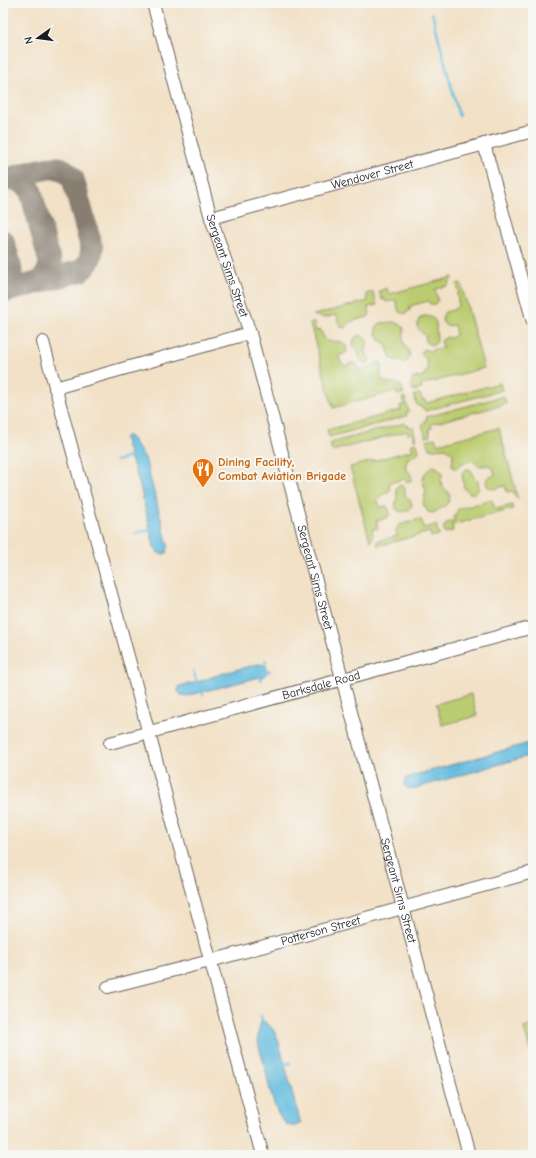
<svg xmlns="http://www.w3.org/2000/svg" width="536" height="1158" font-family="'Comic Neue',sans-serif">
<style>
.green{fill:#bbcc6f;stroke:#6c7446}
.water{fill:#63bce0;stroke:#406c7e}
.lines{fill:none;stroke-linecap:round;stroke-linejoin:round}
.stream{stroke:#63bce0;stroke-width:2.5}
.taxiway{stroke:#877e71;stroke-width:23}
.minor-casing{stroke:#676158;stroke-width:14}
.minor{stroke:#fff;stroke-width:12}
.labels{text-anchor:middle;stroke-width:4;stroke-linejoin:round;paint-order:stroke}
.street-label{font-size:12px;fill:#1c1c1c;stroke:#f6f6f2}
.food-label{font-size:12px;font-weight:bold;fill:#c56008;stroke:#f6f6f2;text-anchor:start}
</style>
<rect width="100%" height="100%" fill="#f6f6f2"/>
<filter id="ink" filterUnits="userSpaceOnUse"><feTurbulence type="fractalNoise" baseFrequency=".025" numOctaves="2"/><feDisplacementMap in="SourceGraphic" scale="8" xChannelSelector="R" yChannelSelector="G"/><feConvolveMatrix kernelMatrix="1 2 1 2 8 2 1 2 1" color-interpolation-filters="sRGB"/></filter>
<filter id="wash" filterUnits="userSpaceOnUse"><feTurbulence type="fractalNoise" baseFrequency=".012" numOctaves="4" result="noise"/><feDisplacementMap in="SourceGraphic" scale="16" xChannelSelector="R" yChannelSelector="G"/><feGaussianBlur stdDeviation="0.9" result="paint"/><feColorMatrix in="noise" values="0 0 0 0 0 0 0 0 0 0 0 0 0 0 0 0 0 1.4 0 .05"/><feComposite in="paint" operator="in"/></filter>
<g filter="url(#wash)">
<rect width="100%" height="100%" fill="#f2e1c6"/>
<path class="green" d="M453,277L447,286L435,289L438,300L435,304H430L428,301L410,306V310L405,314L399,312L396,300L386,302L385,299L382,300L379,291L387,288L389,294Z
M461,283L484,368L421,385L422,389L413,391L411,383L413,378L423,376L428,369L426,359L421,353L422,351L425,349L429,351L443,347L441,343L442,340L447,337L452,338L456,334L454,325L446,326L442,321L443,315L445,312L453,310L458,306V299L457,294L459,293L457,284Z
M373,292L377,305L368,307L370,314L368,317L349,322L348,325L346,328C338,328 338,321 337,315L324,318L313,315L368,301L366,294Z
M424,316C429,316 435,318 436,323L437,341L434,345H431L427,343L425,336L417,327L419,319Z
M314,322L316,331L321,330C326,350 334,336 345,344L347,349L346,353L339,356C340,361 341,365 347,366L351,363C356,363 359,365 360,370L374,366V364L377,362H380L382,365C376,392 393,378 400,385C402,387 403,391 404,393L397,395L396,391L333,408L310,324Z
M394,322C409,326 402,332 404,343C405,347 409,350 410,354L408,360L405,363L395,360L391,358L386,344L380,340L376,333V328L380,323Z
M357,336H362C370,340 366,344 366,351C366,354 369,358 370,361L367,364C359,363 361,357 357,351C356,349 354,347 353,345L354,339Z
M500,383L502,390L425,411L424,408H421L420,406H417L414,395L420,394L422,400H425L426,403Z
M504,396L506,404L431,424L432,428L429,429L430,436L426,437L422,425L425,424L424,421L427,420L426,417Z
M405,397L409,412L406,413L407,416L329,437L327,430L401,410L400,406L404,405L402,398Z
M405,423L406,426L409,425L410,428L413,427L416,440H414L412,433L408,434L407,431L332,451L330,443Z
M499,428L518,499H517L515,497L513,491L507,492L505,486L494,489L488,487L486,483L487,478L495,475L493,468L489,465C481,466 477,468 473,460L460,464L459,467L456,469L452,466L453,454L446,448L432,449L428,446L426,440L435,438L437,444Z
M417,443L419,451L416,455L408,458L405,467L411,475L412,480L407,482L404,479L389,483L390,490L388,492L380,496L378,501L380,507L386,506L388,507L390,514L387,518L376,521L378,528L372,530L373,535L371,541H370L350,467L413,450L411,444Z
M433,466L438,468L442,472C443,476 440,480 442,485C443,488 446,489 448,492C455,503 440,509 433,513L428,512L423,504L426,490L422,480L425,473Z
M465,469H469L471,470L473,476L478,481L479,488L475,493H469L464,488L462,473Z
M402,485L405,488V496L411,501L412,505L409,510L402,512L397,510L395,505L397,498L396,489L397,487Z
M492,500L495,509L512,505L513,509L452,525L453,531L445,533L443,527L446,526V523L455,520L454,517L458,509Z
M420,519L422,521L424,528L436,525L439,535L431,537L430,532L378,546L377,541L397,536L396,530L399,525Z
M471,694L477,716L442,725L436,704Z
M533,1025V1049L530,1050L524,1028Z"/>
<path class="water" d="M126,436H129L132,439L145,458L168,545L167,553L163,554L158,553L154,547L140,486L124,438Z
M258,664L266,665L267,673L264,676L186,696L181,695L178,692L179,686L201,681L220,674Z
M529,743H533L532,755L416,788L408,789L404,785L405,779L412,776Z
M261,1021H264L273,1029L278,1039L300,1121L301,1123C277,1141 268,1080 265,1067C263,1058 258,1048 258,1039C258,1033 259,1027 261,1021Z"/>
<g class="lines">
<path class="stream" d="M432,13L459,116
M116,461L130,457
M135,533L150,530
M265,665L266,660
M193,670L197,683
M267,671H270
M260,677L261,680
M202,692L203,695
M261,1016L262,1021
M285,1064L290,1063"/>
<path class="taxiway" d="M9,179C18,180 24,182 30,189L50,262C49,271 46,276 39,282
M3,181C15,177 47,166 58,168C65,169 69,174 73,179L92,249C91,259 88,265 80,271L3,292
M3,241C7,256 19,280 3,291"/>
</g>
</g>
<g filter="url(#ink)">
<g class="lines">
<g class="minor-casing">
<g id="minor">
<path id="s1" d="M153,3L211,218L250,333L469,1155"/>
<path d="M484,144L533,322"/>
<path id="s2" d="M211,218L533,131"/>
<path d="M43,342L263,1155"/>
<path d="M55,388L250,333"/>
<path id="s3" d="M110,743L533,627"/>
<path id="s4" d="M108,987L210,961L533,872"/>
</g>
</g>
<use href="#minor" class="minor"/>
</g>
</g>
<defs>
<g id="restaurant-pin" transform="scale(1.15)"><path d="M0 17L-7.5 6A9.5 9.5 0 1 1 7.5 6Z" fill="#e8710a" stroke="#f6f6f2"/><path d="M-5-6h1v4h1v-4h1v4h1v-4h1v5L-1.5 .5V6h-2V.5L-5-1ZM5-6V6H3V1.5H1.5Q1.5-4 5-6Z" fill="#fff"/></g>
</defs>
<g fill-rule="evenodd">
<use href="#restaurant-pin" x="203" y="469"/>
</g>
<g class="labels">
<g class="street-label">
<text dy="4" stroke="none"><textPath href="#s2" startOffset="167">Wendover Street</textPath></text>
<text dy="4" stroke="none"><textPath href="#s1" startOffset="273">Sergeant Sims Street</textPath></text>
<text dy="4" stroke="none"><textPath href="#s1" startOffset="597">Sergeant Sims Street</textPath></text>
<text dy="4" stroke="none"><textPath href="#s3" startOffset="219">Barksdale Road</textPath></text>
<text dy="4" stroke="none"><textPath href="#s1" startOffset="921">Sergeant Sims Street</textPath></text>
<text dy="4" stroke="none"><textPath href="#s4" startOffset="220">Patterson Street</textPath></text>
</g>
<g class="food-label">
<text x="218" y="466">Dining Facility,<tspan x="218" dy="14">Combat Aviation Brigade</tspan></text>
</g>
</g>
<rect width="536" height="1158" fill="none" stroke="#f6f6f2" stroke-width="16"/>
<g transform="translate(38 38) rotate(256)" stroke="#f6f6f2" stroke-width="3" paint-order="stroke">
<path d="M0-3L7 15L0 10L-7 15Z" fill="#1c1c1c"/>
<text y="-6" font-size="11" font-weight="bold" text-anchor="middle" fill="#1c1c1c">N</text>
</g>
</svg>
